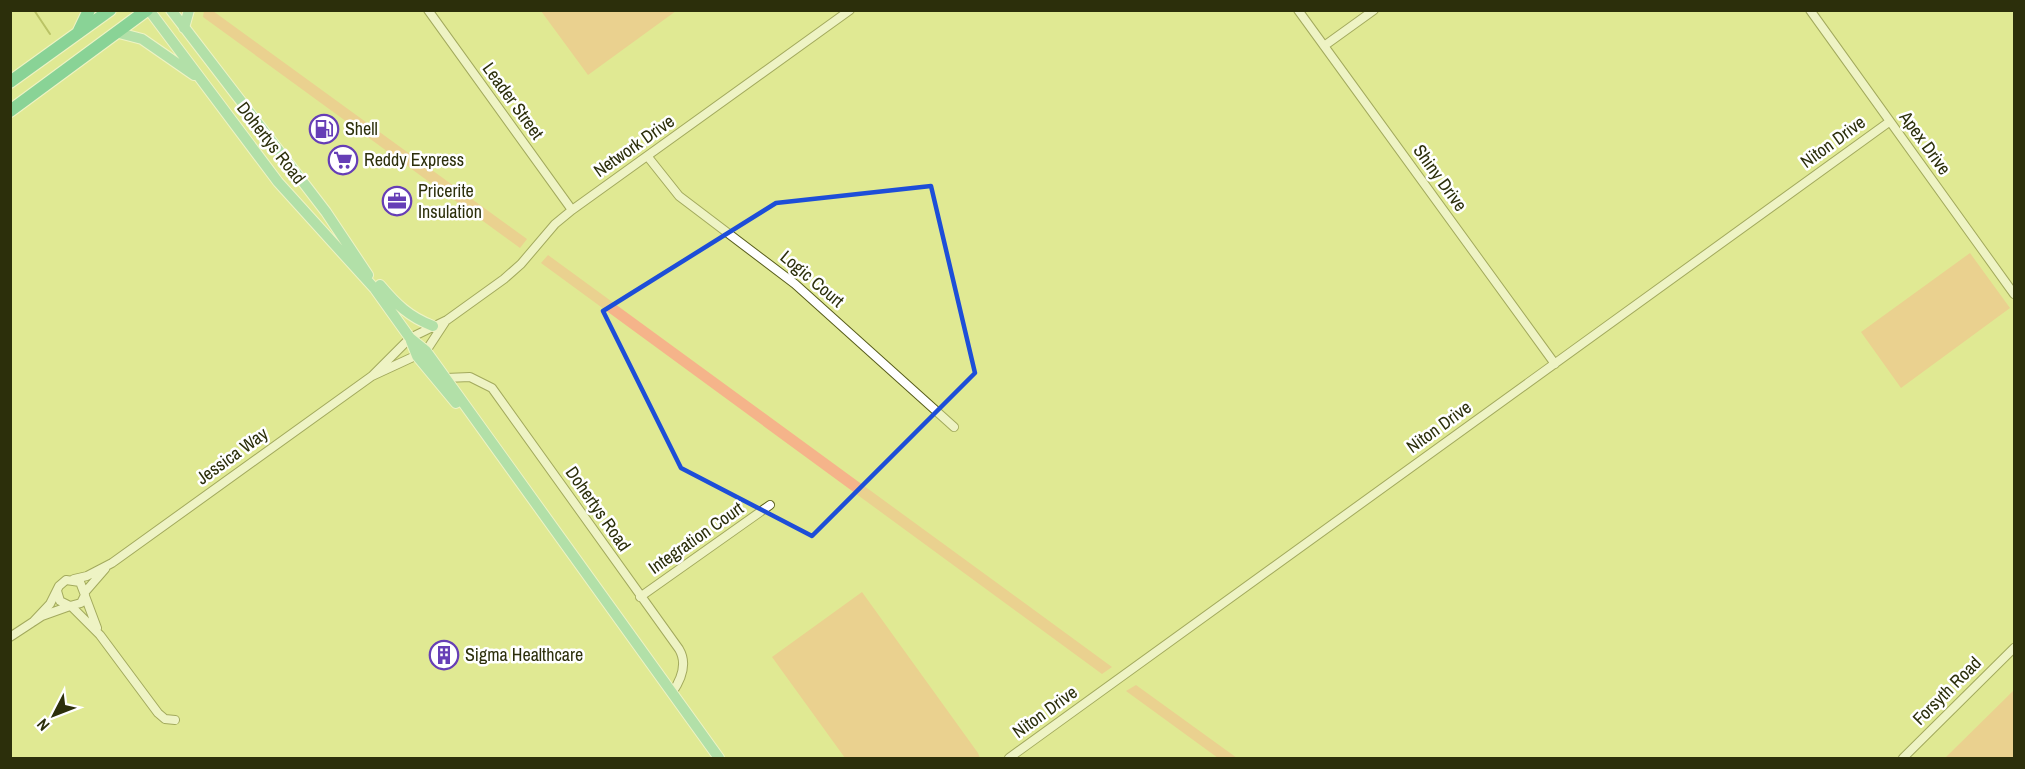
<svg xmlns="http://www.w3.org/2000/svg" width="2025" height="769" font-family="'Archivo Narrow',sans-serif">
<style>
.green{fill:#f5b48a}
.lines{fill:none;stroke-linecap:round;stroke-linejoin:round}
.stream{stroke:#8c942d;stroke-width:2}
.minor-casing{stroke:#585d1b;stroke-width:10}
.major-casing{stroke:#fff;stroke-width:12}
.highway-casing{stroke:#fff;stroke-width:14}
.minor{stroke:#fff;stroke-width:8}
.major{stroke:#7ad5c2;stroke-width:10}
.highway{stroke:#21b999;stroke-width:12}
.marked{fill:none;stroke:#1d4ed8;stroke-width:4.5;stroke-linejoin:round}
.labels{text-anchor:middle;stroke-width:5;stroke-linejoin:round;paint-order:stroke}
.street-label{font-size:18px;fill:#2c2f0b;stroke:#fff}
.poi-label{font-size:18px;fill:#2c2f0b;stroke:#fff;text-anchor:start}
</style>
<rect width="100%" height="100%" fill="#e0e993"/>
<path class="green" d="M204,11H213L527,239L520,248L203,17Z
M541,11H676L588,75Z
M1970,253L2010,308L1901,388L1861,332Z
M548,255L1112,667L1102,674L541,263Z
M862,592L978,753L980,758H845L772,657Z
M1136,685L1237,758H1218L1126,691Z
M2014,690V758H1945Z"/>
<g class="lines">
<path class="stream" d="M34,10L50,34"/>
<g class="minor-casing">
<path id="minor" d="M428,10L572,210
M1298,10L1555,364
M1810,10L2014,294
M1324,46L1374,10
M648,157L679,196L795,284L954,427
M372,376L410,338L447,320L504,279L521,264L555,224L572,210L850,10
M446,378L470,377L492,388L679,649C688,664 681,680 672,693
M74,579L87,576L112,563L372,376L426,351L445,322
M85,592L105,569
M85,596L97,628
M640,597L770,505
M72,607L100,635L158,713L165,719L175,720
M34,621L50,604L59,586L66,580L80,582L85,595L81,603L70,606L60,601L57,591
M10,637L42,616L70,606
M1009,758L1889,122
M1903,758L2014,648"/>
</g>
<g class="major-casing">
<path id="major" d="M149,10L278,182L375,289L410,338L426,351L719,758
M171,10L326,212L368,275
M184,28L189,10
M119,33L142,39L194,75
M380,285C396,304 409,317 433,326
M411,341L417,356L456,403"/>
</g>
<g class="highway-casing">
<path id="highway" d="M78,33L89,10
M10,82L110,10
M10,111L147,10"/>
</g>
<use href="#minor" class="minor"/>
<use href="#major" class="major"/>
<use href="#highway" class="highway"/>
</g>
<path d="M0 0H2025V769H0ZM931,186L975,373L812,536L681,468L603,311L776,203Z" fill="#e0e993" fill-opacity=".55" fill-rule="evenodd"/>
<path class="marked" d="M931,186L975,373L812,536L681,468L603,311L776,203Z"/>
<defs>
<g id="fuel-ring" transform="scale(1.5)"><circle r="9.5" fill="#fff" stroke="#663eb6" stroke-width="1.5"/><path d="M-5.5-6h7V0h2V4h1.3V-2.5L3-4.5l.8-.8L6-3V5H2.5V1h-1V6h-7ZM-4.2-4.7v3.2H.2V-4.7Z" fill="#663eb6"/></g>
<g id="supermarket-ring" transform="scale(1.5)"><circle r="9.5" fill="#fff" stroke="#663eb6" stroke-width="1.5"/><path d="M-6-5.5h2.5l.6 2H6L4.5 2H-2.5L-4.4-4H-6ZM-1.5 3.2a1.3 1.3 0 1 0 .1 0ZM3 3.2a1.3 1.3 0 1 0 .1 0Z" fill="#663eb6"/></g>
<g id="office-ring" transform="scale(1.5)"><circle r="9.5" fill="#fff" stroke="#663eb6" stroke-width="1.5"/><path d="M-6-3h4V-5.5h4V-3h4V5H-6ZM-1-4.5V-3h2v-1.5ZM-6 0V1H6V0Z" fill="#663eb6"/></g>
<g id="building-ring" transform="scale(1.5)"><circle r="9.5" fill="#fff" stroke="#663eb6" stroke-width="1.5"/><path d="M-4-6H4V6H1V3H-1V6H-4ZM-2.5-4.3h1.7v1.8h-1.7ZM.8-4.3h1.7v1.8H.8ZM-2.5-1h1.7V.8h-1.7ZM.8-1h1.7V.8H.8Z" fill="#663eb6"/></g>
</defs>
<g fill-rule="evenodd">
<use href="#fuel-ring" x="324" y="129"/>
<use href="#supermarket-ring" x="343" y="160"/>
<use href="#office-ring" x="397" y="201"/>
<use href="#building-ring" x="444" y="655"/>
</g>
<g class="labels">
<g class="street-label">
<text transform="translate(513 101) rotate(54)" y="6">Leader Street</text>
<text transform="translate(1833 142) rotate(-36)" y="6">Niton Drive</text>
<text transform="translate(271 143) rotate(52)" y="6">Dohertys Road</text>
<text transform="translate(1925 143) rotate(54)" y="6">Apex Drive</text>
<text transform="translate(634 146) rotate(-35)" y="6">Network Drive</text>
<text transform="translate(1440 178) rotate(54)" y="6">Shiny Drive</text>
<text transform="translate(812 279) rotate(40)" y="6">Logic Court</text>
<text transform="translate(1439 427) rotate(-36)" y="6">Niton Drive</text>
<text transform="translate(232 456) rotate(-36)" y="6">Jessica Way</text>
<text transform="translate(598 509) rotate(55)" y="6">Dohertys Road</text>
<text transform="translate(696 538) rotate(-35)" y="6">Integration Court</text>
<text transform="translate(1947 691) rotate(-45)" y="6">Forsyth Road</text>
<text transform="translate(1045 712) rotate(-36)" y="6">Niton Drive</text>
</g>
<g class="poi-label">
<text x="345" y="135">Shell</text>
<text x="364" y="166">Reddy Express</text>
<text x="418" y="197">Pricerite<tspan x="418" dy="21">Insulation</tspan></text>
<text x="465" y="661">Sigma Healthcare</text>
</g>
</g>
<rect width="2025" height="769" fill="none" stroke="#2c2f0b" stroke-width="24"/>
<g transform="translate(54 715) rotate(228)" stroke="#ffffff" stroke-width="4.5" paint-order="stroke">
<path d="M0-4.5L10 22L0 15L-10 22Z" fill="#2c2f0b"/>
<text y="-9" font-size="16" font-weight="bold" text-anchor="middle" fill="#2c2f0b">N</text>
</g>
</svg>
